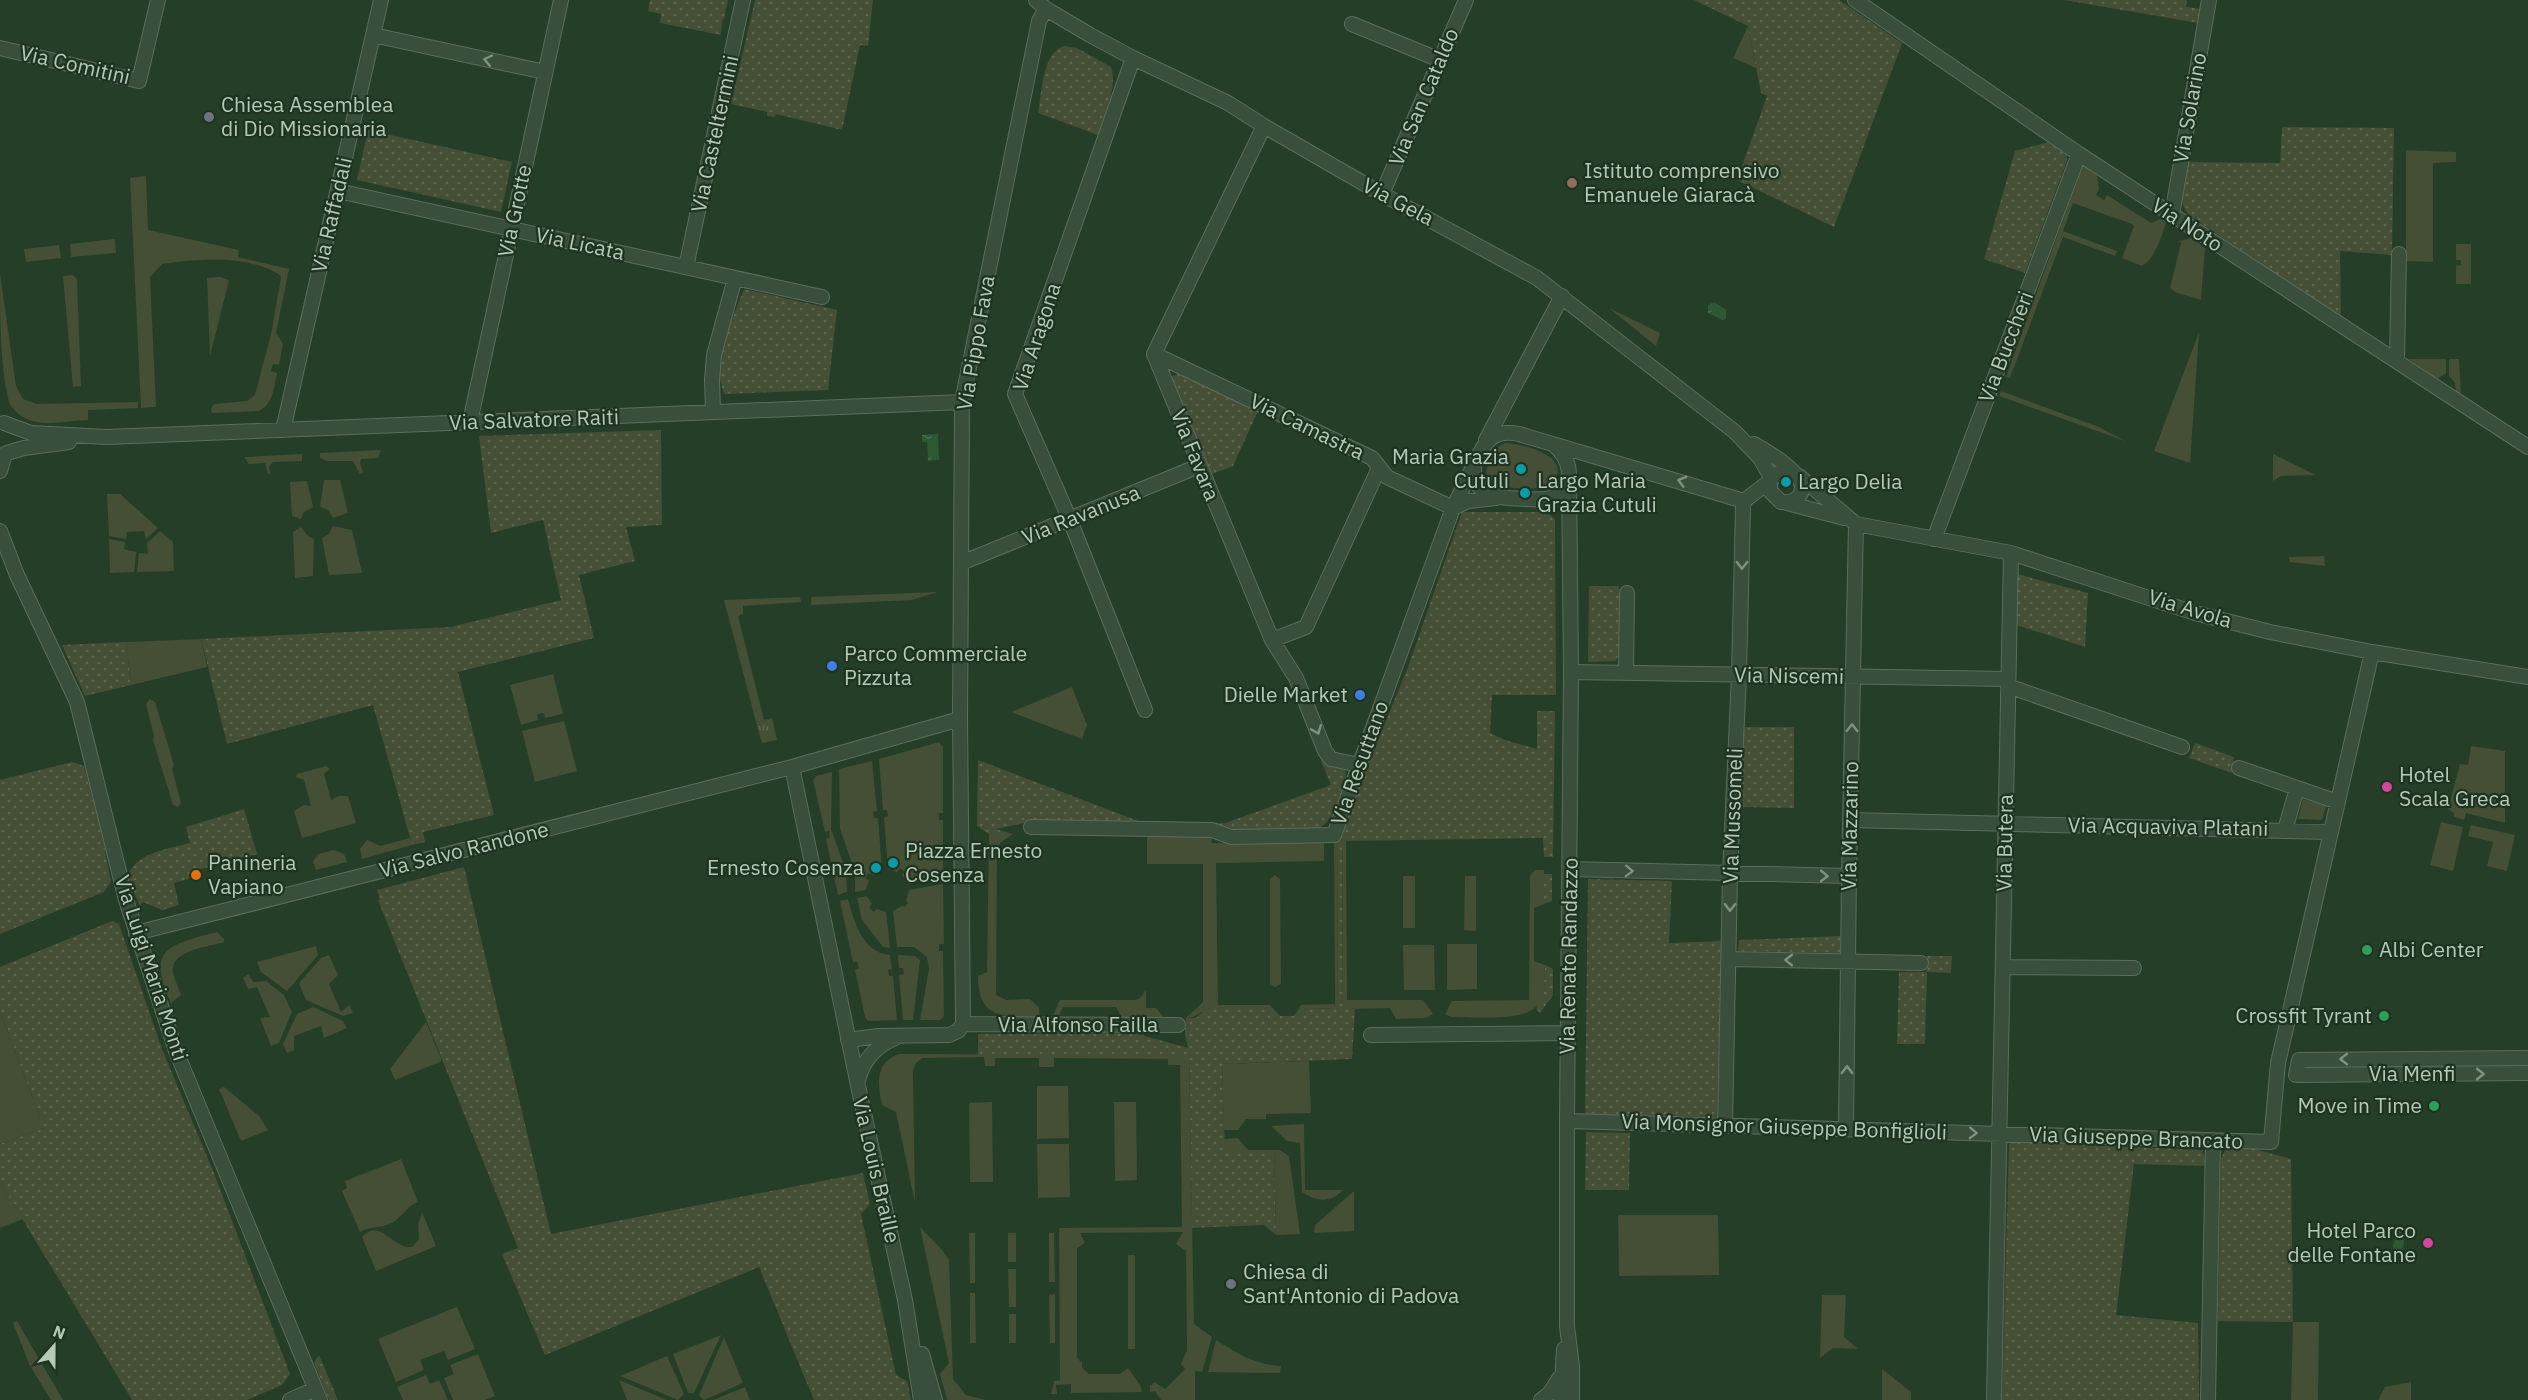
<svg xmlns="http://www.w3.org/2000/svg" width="2528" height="1400" font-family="'IBM Plex Sans',sans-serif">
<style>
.grass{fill:url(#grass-dots)}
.park{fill:url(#park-tufts)}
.garden{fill:#444f35}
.water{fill:url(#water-ripples)}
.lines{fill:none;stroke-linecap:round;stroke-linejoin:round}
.minor-casing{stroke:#5a6e5c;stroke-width:16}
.minor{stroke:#394e3b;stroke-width:14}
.oneway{stroke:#7d927f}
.worship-dot{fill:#6b7280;stroke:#1e3320;stroke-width:2}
.education-dot{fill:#8d6e63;stroke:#1e3320;stroke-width:2}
.culture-dot{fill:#0f9aa8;stroke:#1e3320;stroke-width:2}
.shop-dot{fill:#3f7fe0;stroke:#1e3320;stroke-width:2}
.hotel-dot{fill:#d1479c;stroke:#1e3320;stroke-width:2}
.food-dot{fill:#e8710a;stroke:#1e3320;stroke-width:2}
.leisure-dot{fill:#2e9e5b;stroke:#1e3320;stroke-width:2}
.labels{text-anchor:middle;stroke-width:4.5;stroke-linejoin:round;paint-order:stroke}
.street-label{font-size:21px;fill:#b5c9b7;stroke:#1e3320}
.poi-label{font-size:21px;fill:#b5c9b7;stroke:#1e3320;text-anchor:start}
</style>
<defs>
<pattern id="grass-dots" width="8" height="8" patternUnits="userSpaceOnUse" patternTransform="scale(1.5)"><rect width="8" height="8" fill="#444f35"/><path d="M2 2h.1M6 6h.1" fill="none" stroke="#5d6750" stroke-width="1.8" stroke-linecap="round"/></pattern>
<pattern id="park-tufts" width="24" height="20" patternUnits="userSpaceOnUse" patternTransform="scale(1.5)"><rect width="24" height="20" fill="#444f35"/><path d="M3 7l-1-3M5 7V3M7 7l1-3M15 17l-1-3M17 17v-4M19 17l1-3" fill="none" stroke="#5d6750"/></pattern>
<pattern id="water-ripples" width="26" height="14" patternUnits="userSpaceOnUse" patternTransform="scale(1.5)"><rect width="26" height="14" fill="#2e5833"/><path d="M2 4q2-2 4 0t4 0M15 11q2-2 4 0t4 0" fill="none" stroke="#4a6f4e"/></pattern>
</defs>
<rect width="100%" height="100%" fill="#253e27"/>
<path class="grass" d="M650,0H728L724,19L722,20L721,35L660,23L661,14L648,11Z
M755,0H873L868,46L860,45L842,130L776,114L775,117L767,116V112L731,104Z
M1694,0H1839L1902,43L1834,227L1737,180L1767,96L1761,93L1748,26Z
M2064,0H2187L2186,7L2201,9L2198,23Z
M1064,46L1077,48L1111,67C1118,88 1104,114 1098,135L1038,113C1042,93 1042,53 1064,46Z
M2282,127L2394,128L2392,255L2340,251L2341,317L2190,216C2175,201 2184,180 2187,162L2280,163Z
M368,130L512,162L501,212L357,180Z
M2049,142L2066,152L2067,161L2025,273L1984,259L2015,151Z
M744,289L837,310L828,390L724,394L719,376L718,355Z
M1178,374L1258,411L1233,466L1210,475L1170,377Z
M661,430L662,525L626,527L635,561L579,575L594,638L458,672L494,815L423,832L425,842L412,845L373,705L227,744L201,639L451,627L561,600L543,520L491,533L479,436Z
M1462,512H1547L1555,519L1556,695H1492L1490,733L1505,740L1537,749V711H1555L1553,857H1544L1543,838L1342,841L1343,1009H1355L1352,1059L1222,1064L1225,1153L1274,1152L1276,1235L1264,1225L1192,1228L1189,1055H978V1034L1134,1033L1188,1048L1185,1035L1186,1018H1196L1206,1009L1211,1008H1265L1273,1020L1280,1016H1299L1307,1008L1338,1009L1337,841L1408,667Z
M2017,574L2088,593L2085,647L2016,625Z
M1589,586H1619V654L1616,661L1588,662Z
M126,642L131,685L85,696L62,645Z
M1744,727H1794V808L1742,807Z
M2195,743L2234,757L2232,773L2189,758Z
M1320,758L1328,766L1345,770C1350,790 1336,819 1318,829H1234L1209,825L1028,822L996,829L1013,834H989L977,826L978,760L1141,822L1225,823L1331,785Z
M72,762L84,766L101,829L111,882L104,892L0,934V780Z
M244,809L257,854L190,872L191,878L174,883L179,905L162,910L143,902L140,906L127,876C138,852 167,849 190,843L186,827Z
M464,867L551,1234L863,1173L870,1204L861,1214L896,1375L907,1381L911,1400H814L759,1267L545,1355L502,1254L518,1248L378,900L380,899L377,890Z
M1544,874H1552V901L1544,904Z
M1588,879L1672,881L1669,943L1721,941L1717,1117L1585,1114Z
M112,921L119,924L162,1049L214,1173L290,1374L282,1385L247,1400H132L0,1182V1144L44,1128L0,1011V967Z
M1840,936V953L1738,951L1739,940Z
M1927,956H1952L1951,973L1927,972L1925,1044H1897L1899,972H1926Z
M1545,965L1553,969V995L1540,1013L1536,1009L1543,994Z
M1586,1132L1630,1133L1629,1190H1585Z
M2013,1142L2202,1150L2204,1155L2205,1166L2134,1164L2116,1315L2198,1323L2199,1400H2002L2009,1144Z
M2226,1149H2255L2291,1159L2293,1322L2218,1321L2221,1158Z
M319,1355L338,1400H329L314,1363Z"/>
<path class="park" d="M772,718L777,740L762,743L756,722Z"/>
<path class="garden" d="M1748,26L1756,68L1733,58Z
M2406,150L2456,152V162L2433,163V262L2406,261Z
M2083,165L2097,175L2099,189L2096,195L2104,200L2107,195L2151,223L2163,218L2166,220C2164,233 2154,260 2142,266L2122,258L2134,226L2132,224L2073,203L2063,231L2117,251L2115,256L2063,237L2010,378L2006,377Z
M146,176L148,230L239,250L238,257L289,269L276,333L283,344L279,365L273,364L271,371L277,373C274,388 273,404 259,411L212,413L211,409L214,404L247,401L255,395L271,334L281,278L280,275C246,254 200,259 162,264L150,277L156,407L141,408L130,178Z
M2192,238L2205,248L2201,300L2175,292L2170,288L2181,243L2179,241Z
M115,239L116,253L71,257L70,244Z
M2456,244H2471V284H2456V266L2461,265V260H2456Z
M59,245L61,258L26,262L24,249Z
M0,274L16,386L23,399L37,404L138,402V408L88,410V420C71,420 49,426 33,421C23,419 13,411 9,402C0,368 0,311 0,274Z
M73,275L77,279L81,386L73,387L63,276Z
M220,277L229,280L210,356L207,278Z
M1609,308L1660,333L1656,346Z
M2199,332L2190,463L2154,451Z
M2409,359H2446V373L2437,379Z
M2449,359H2459L2461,395L2456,392L2455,383L2449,376Z
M2001,391L2099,427L2125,441L1999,396Z
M1505,443C1519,443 1565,454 1557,475C1554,481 1550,486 1544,487C1537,489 1528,488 1521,488C1503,488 1477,486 1490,460C1494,452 1496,447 1505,443Z
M381,450L378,458L361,459L360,463L363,473L360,474L353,461H327L320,458V453Z
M302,454V461L273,462L269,467L270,474H268L265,463L249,464L244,457Z
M2273,454L2316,475L2281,476L2273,481Z
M324,480H340L348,513L333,518L328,510L320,507Z
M307,481L313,507L304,512L301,519L292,516L290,482Z
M107,494H120L158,528L146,539L144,531L127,532L126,539L109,536Z
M333,526L352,530L362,573L329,575L322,538L329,534Z
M301,527L308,536L314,539L313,576L295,578L293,532Z
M160,531L173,542L174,571L137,572L139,553L148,554L147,543Z
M109,539L125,542L124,549L136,552L134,572L110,573Z
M2324,556L2325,566L2290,562L2289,557Z
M938,592L912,600L811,605V597Z
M800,597L801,602L743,606V614L738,616L764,720L756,722L724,600Z
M201,639L207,667L131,685L126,642Z
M553,674L563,714L545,718L544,713L537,714L538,720L521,725L510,685Z
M1072,687L1087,725L1082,739L1011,712Z
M150,699L155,702L174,765L172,769L181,803L178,807L173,805L153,740L154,736L146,704Z
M564,721L577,771L535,782L522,731Z
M939,742L943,747V813H939V820H943V877L908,884L902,875L905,872L900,868L897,872L888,869L884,817L888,816L887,810H883L879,759Z
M2471,746L2505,751V823L2466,813L2464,820L2454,817V813L2448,809L2460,764L2468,765Z
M872,761L877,811L873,812L874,818H878L882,870L873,875L869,873L865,878L869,880L866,890L855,892V872L840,829L839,769Z
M326,766L330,769L324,774L331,800L338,796H348L356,823L302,838L294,811L304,805L311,806L304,780L296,777L297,774Z
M832,772L831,829L846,871L847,892L838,895L826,839L830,837L829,831L825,832L813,780L816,776Z
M2303,799L2326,806L2322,820L2298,819Z
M2441,822L2463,827L2453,871L2430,865Z
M2471,825L2515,835L2507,871L2487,866L2493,842L2468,836Z
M989,834H1013L1001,842L997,849L996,995L1006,1000L1030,999L1039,1008L1040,1018C1005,1016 978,1021 978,976L987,972Z
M1147,835H1211L1212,843L1324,841V861L1216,863L1218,1005H1270L1280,1016L1272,1020L1264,1008H1211C1201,1010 1197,1018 1186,1018L1203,1002V864H1147Z
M410,838L412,845L362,859L360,849L367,840L380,846Z
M1334,841H1337L1338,1009L1307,1008L1299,1016H1294L1301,1005L1335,1004Z
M1342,841H1346L1347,1000H1423L1433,1014L1426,1018L1396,1019L1390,1008L1343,1009Z
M334,850L344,854L347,862L316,870L313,862L318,854Z
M1535,870H1544V904L1534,908V961L1545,965C1544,977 1546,992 1540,1002C1529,1023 1473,1017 1451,1017L1445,1014L1452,1001L1529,1000L1530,876Z
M1275,875L1280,879L1281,984L1275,987L1270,984V879Z
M1403,876H1415V928H1403Z
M1465,876H1476V931L1464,930Z
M943,884L944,944H939V951H943L944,1016L940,1020H920L929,969L927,957L914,947H897L893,911L902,906L905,907L908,903L906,901L909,890Z
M867,896L872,904L869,908L874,912L877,909L886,912L890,948L883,947L862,920L857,898Z
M848,899C854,922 863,953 890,955L892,969L888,970L889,976H893L897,1020L868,1021L865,1017L855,970L859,968L857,962H853L840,901Z
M217,932L224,939V942C209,947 170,950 173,972C174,979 179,988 181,995L171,1003C146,948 168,945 217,932Z
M1447,944H1477V989L1447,990Z
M1403,945H1434L1435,990H1404Z
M316,946L318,955L287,991L261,972L257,962Z
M329,955L338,975L329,984L341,1012L349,1005L353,1013L343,1016L306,1000L299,983L321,958Z
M898,955L915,956L920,960L913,1020H903L899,975L904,974L903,968H899Z
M248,974L253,982L266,981L284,995L292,1012L279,1043L271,1046L260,1018L270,1017L257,987L248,989L243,978Z
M1146,990V1008H1156L1164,1018H1122L1116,1007H1063L1058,1018H1052L1060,1000H1136L1140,998Z
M313,1007L343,1021L347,1028L324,1038L321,1026L294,1036V1050L287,1053L283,1044L297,1014Z
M0,1011L44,1128L0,1144Z
M426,1022L442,1061L395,1080L390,1069Z
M899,1054L1189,1055L1194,1324L1212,1337L1202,1372L1195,1371V1400H1161L1155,1391L1150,1392V1386L1154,1382L1165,1389L1185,1369L1181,1364L1187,1350L1186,1251L1176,1244L1183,1232L1080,1233L1085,1243L1077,1248V1358L1082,1363V1368L1089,1374H1120L1128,1368L1140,1385L1142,1392L1071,1393V1384L1056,1385L1057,1394H1051L1054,1381L1060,1380L1059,1228L1182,1227L1180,1065H1168V1059L1054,1058V1067H1039V1058H995V1066H985L984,1057L922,1058L915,1064L913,1071L915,1203L896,1112L882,1105C878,1084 874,1063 899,1054Z
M1309,1061L1311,1113L1266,1114V1119H1246L1238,1130H1224L1222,1064Z
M1037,1086H1068L1069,1138L1037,1139Z
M224,1087L259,1116L268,1130L241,1141L219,1089Z
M992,1102L993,1182H970L969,1103Z
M1114,1102H1136L1137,1180L1115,1181Z
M1304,1124L1305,1190H1343C1331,1203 1316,1202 1302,1192L1300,1143L1287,1141L1271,1126Z
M1238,1138L1248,1150H1280L1289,1156L1300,1234L1276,1235L1274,1153H1224V1139Z
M1037,1144H1069L1070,1197L1038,1198Z
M401,1159L418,1202C406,1207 402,1217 392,1223C382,1228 370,1226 360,1232L342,1191L347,1188L345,1181Z
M0,1182L23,1219L0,1228Z
M1354,1191V1231L1314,1233L1315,1225Z
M422,1212L436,1246L376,1271L362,1237C380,1217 393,1249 412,1247L419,1239L418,1226Z
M1618,1215H1718L1719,1275L1619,1276Z
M920,1227L943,1251L949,1260L953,1379L966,1395L986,1400H947L940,1374L949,1363Z
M969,1233H975V1283H970Z
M1008,1233H1016V1262H1008Z
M1049,1233H1054L1055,1282H1049Z
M1128,1255H1135V1349H1128Z
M1008,1269H1016V1307H1009Z
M970,1293H975L976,1343H970Z
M1055,1294V1343H1050L1049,1295Z
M1822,1295H1846L1844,1337L1858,1349L1833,1348L1820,1358Z
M457,1307L475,1349L448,1360L444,1351L420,1360L424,1370L396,1382L378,1339Z
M1009,1314H1016V1343H1009Z
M17,1321L63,1400H51L30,1366L13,1323Z
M2293,1322H2319L2318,1400H2291Z
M721,1335L694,1393H688L673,1354Z
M724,1337L743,1383L704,1400L699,1395Z
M1216,1340C1237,1353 1255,1365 1281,1366L1280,1373L1208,1372Z
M478,1354L495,1396L485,1400H453L444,1378L454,1374L450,1365Z
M667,1356L684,1394L678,1400L620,1376Z
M1882,1369L1911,1392V1400H1882Z
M426,1375L430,1384L439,1380L448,1400H403L397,1387Z
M619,1380L667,1400H627Z
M2411,1382V1400H2378L2385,1387Z
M745,1387L750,1400H713Z"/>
<path class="water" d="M1714,302L1726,310V318L1723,320L1708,313V305Z
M938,434L939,460L928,461L927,442H922V435Z
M2395,1230H2399C2406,1238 2405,1246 2400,1255L2397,1256L2393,1250Z"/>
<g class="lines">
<g class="minor-casing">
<path id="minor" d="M1036,0L1046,9L1090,35L1133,58L1228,103L1264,126L1382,194L1537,278L1735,432L1760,458L1772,479
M1855,0L2079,154L2528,447
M1352,24L1440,60
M373,35L545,72
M0,48L139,81L158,0
M1133,58L1015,394L1070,520L1145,710
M1264,126L1154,354L1272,640L1296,678L1325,751L1331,759L1359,765
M338,191L822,297
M1382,194L1466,0
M2172,215L2209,0
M686,267L743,0
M1154,354L1372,458L1387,477L1453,508
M2397,361L2399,254
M713,412L712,380L714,355L735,278
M470,422L561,0
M4,423L31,433L107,437L962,402
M283,430L381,0
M1486,440L1562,296
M1553,444C1571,459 1577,484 1553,497C1544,501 1534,499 1525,499C1503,498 1472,499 1474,467C1474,463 1477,459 1479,455C1488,436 1498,430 1519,434L1744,501
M1754,444C1768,452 1814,478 1799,496C1794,502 1788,503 1781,502L1770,491V481L1781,471L1793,472
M7,453L24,448L69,442
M0,471L5,454
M1569,476L1571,672L1567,1121V1326L1572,1367V1400
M1799,476L1856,524L2011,553L2195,613L2270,632L2372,652L2528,677
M1787,503L1844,518
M1453,508L1468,501L1496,498
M0,531L17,575L77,702L126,900L176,1051L320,1400
M1934,539L2079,154
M961,563L1199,466
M1272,640L1306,627L1379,468
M1571,672L2008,679
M1626,673L1627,593
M2008,686L2182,747
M792,767L860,1095L905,1300L921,1400
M2239,768L2338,802
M1850,820L2331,832L2372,652
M1031,827L1212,830L1231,837L1334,835L1453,508L1474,465
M2285,830L2297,788
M1570,869L1849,876
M136,933L792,767L960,719
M1729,959L1921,963
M2003,967L2134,968
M963,1024L1178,1025
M1371,1035L1568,1033
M848,1040L878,1036L949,1035L958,1031L963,1024L960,719L962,402L1039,21L1046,9
M2528,1058L2299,1060L2296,1075L2528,1073
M858,1081C863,1059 876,1046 897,1037
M1567,1121L2271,1142L2278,1063L2331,832
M1725,1125L1730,874L1739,675L1743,507L1744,501L1770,481
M1846,1129L1849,876L1856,524
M922,1354L935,1400
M290,1400L315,1389
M1541,1400L1550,1393L1560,1377
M1561,1400L1564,1349
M1994,1400L2011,553
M2208,1400L2213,1140"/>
</g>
<use href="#minor" class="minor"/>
</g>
<defs><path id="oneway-chevron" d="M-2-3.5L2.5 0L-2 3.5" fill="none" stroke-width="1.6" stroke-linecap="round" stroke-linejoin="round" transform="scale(1.5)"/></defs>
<g class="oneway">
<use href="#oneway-chevron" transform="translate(488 60) rotate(-168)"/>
<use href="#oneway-chevron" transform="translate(1682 481) rotate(-164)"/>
<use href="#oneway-chevron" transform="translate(1742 565) rotate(91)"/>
<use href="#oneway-chevron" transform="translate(1852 728) rotate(-89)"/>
<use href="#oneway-chevron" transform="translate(1317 730) rotate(68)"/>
<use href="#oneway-chevron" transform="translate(1629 871) rotate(2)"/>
<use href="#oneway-chevron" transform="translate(1824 876) rotate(1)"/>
<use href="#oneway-chevron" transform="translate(1730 907) rotate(91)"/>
<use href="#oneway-chevron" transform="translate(1789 960) rotate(-179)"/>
<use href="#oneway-chevron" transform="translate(2344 1059) rotate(180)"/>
<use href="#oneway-chevron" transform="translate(1847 1070) rotate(-90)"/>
<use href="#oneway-chevron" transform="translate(2480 1074)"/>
<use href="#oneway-chevron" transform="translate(1973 1133) rotate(2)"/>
</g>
<g class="worship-dot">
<circle cx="209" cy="117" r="6"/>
<circle cx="1231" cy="1284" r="6"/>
</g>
<circle class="education-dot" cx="1572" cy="183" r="6"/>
<g class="culture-dot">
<circle cx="1521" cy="469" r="6"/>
<circle cx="1786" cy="482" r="6"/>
<circle cx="1525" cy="493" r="6"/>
<circle cx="893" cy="863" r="6"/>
<circle cx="876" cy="868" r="6"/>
</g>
<g class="shop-dot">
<circle cx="832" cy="666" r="6"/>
<circle cx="1360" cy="695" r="6"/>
</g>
<g class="hotel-dot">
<circle cx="2387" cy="787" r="6"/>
<circle cx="2428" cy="1243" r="6"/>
</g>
<circle class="food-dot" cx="196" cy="875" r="6"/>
<g class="leisure-dot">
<circle cx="2367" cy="950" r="6"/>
<circle cx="2384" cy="1016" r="6"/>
<circle cx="2434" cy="1106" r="6"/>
</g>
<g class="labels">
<g class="street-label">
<text transform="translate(75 65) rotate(13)" y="7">Via Comitini</text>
<text transform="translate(1424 97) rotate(-67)" y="7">Via San Cataldo</text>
<text transform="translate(2190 108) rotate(-80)" y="7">Via Solarino</text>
<text transform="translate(715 134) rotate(-78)" y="7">Via Casteltermini</text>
<text transform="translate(1398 202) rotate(28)" y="7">Via Gela</text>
<text transform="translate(515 211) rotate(-78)" y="7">Via Grotte</text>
<text transform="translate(332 215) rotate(-77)" y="7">Via Raffadali</text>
<text transform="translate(2187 225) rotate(33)" y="7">Via Noto</text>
<text transform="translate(580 244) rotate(12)" y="7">Via Licata</text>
<text transform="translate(1037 337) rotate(-72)" y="7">Via Aragona</text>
<text transform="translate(976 343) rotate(-80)" y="7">Via Pippo Fava</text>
<text transform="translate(2006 347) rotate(-69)" y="7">Via Buccheri</text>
<text transform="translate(534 420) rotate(-2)" y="7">Via Salvatore Raiti</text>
<text transform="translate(1307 427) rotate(26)" y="7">Via Camastra</text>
<text transform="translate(1195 455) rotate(68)" y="7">Via Favara</text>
<text transform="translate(1081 515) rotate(-22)" y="7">Via Ravanusa</text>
<text transform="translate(2190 609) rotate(17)" y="7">Via Avola</text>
<text transform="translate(1789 676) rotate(1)" y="7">Via Niscemi</text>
<text transform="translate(1360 763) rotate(-70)" y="7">Via Resuttano</text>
<text transform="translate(1733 816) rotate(-88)" y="7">Via Mussomeli</text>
<text transform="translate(1850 826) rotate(-89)" y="7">Via Mazzarino</text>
<text transform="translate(2168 827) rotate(1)" y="7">Via Acquaviva Platani</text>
<text transform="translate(2005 843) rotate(-89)" y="7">Via Butera</text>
<text transform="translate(464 850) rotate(-14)" y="7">Via Salvo Randone</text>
<text transform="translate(1569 956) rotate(-89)" y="7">Via Renato Randazzo</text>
<text transform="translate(151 968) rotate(72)" y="7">Via Luigi Maria Monti</text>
<text x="1078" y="1032">Via Alfonso Failla</text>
<text x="2412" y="1081">Via Menfi</text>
<text transform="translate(1784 1127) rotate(2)" y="7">Via Monsignor Giuseppe Bonfiglioli</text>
<text transform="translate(2136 1138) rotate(2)" y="7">Via Giuseppe Brancato</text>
<text transform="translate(876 1170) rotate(77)" y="7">Via Louis Braille</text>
</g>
<g class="poi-label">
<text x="221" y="112">Chiesa Assemblea<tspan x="221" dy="24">di Dio Missionaria</tspan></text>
<text x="1584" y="178">Istituto comprensivo<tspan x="1584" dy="24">Emanuele Giaracà</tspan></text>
<text x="1509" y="464" text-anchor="end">Maria Grazia<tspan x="1509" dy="24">Cutuli</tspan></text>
<text x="1537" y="488">Largo Maria<tspan x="1537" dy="24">Grazia Cutuli</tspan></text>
<text x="1798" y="489">Largo Delia</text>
<text x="844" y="661">Parco Commerciale<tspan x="844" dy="24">Pizzuta</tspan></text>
<text x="1348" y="702" text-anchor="end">Dielle Market</text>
<text x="2399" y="782">Hotel<tspan x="2399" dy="24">Scala Greca</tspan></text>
<text x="905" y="858">Piazza Ernesto<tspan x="905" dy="24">Cosenza</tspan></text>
<text x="208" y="870">Panineria<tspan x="208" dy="24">Vapiano</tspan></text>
<text x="864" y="875" text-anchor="end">Ernesto Cosenza</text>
<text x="2379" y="957">Albi Center</text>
<text x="2372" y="1023" text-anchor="end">Crossfit Tyrant</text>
<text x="2422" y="1113" text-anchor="end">Move in Time</text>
<text x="2416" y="1238" text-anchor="end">Hotel Parco<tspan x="2416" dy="24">delle Fontane</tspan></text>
<text x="1243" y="1279">Chiesa di<tspan x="1243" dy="24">Sant'Antonio di Padova</tspan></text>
</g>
</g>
<g transform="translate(54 1346) rotate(21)" stroke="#1e3320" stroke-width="4.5" paint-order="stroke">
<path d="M0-4.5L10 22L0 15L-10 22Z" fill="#b5c9b7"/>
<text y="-9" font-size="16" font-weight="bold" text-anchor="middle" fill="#b5c9b7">N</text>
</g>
</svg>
